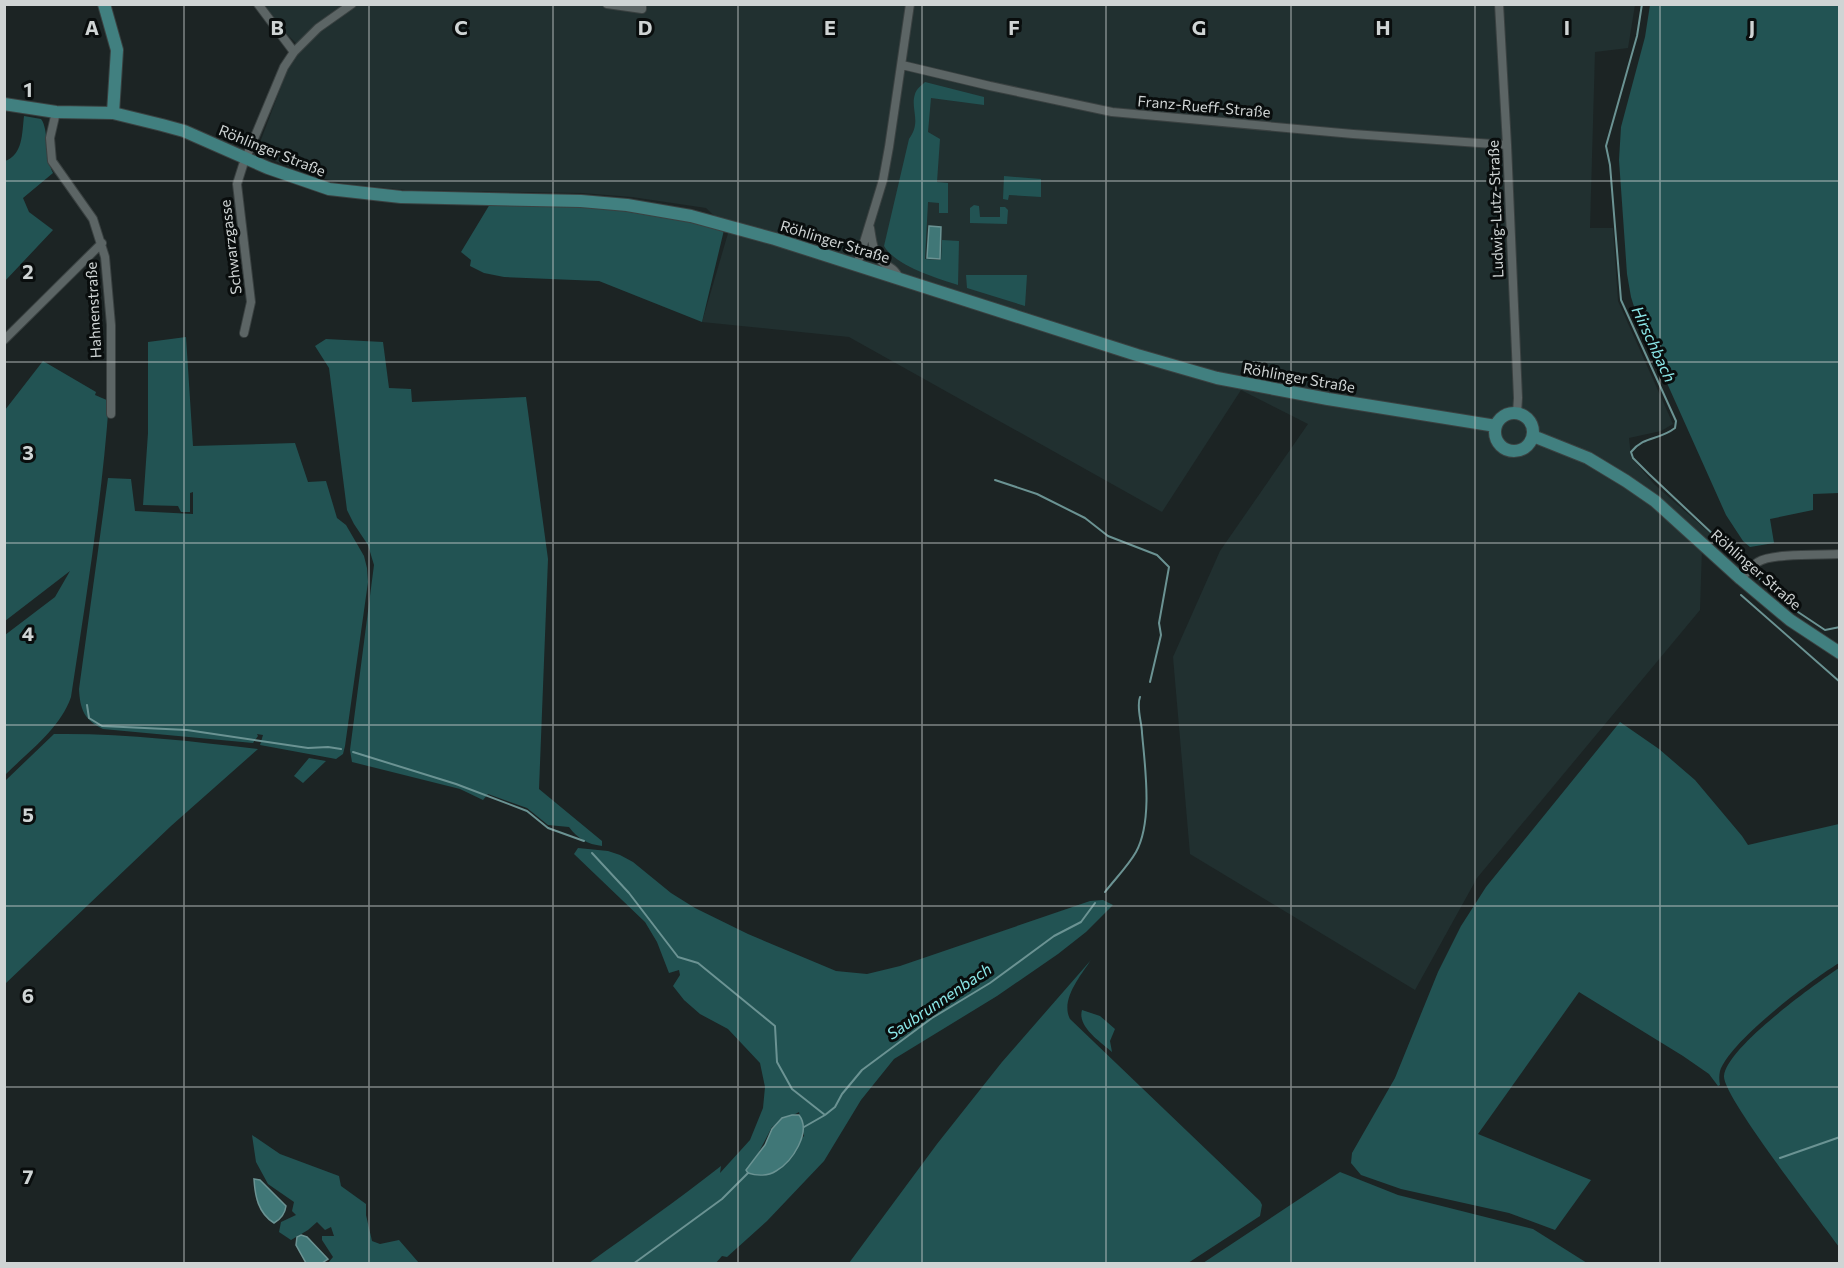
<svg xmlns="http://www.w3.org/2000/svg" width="1844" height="1268" font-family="Commissioner,sans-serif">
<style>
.built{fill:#213030}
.green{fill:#225353;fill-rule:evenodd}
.water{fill:#407777;stroke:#6b9393;stroke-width:1.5}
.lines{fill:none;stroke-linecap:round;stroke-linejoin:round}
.stream{stroke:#6b9393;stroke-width:2}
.street-casing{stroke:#3a4141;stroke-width:10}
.secondary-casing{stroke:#3a4141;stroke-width:14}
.street{stroke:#5c6565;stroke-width:8}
.secondary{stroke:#418080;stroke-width:12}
.grid{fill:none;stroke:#cfd4d4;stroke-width:1.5;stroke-opacity:0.55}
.labels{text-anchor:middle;stroke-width:6;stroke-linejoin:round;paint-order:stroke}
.street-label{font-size:15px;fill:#cfd4d4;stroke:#090d0d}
.water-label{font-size:16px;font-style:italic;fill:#8be7e8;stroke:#090d0d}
.grid-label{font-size:20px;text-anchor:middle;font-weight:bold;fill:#cfd4d4;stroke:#090d0d;stroke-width:6;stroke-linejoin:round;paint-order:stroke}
</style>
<rect width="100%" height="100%" fill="#1c2424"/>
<path class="built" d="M264,5H1635L1628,48L1595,52L1590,228H1613L1618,301L1673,424L1661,431L1629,438L1631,457L1654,484L1713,536L1702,548L1700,610L1477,878L1415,990L1190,854L1173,657L1220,551L1308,424L1241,390L1162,512L849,337L702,322L729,230L706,208L632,197L582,193L405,190L348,184L321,178L275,161L265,153L259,145L287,71L300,47L283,30Z"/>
<path class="green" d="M1650,5H1839V493L1813,494V510L1770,519L1774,543L1750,547L1743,541L1726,515L1637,316L1631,297L1627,274L1619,160L1621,127L1645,37Z
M925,82L984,97V105L931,98L928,132L940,139L937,182L948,183V213H939V203L928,202L925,259L941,260L942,240L959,241L958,285C936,278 896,266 884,246L909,139C922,122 910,109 915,94C916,89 922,85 925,82Z
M24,116L41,119C49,129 45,158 53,173L23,198L29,212L53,230L5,281V161C23,155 22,133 24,116Z
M1004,176L1041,179V197L1009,195L1008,200L1003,199Z
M490,204L595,207L669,217L724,230L702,322L599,281L504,277L484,273L470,266L471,260L461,252Z
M974,205L979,206L980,217H1000V207H1005L1008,210L1007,224L970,223V208Z
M966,275H1027L1025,306L967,288Z
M186,337L193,446L295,443L308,482L326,481L337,518L346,525L364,556L367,568L368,582L345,746L343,754L336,759L260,745L263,735L257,734L258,736L253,743L103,729C84,720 80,709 79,689L108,478L131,479L135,511L193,514V492L190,493V512H181L178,506L143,505L148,433V342Z
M326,339L383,342L389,388L411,389L412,402L526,397L548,559L539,789L602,841V846C587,844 578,839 569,827L548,825L527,808L488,794L483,800L460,789L352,762L350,750L374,565L368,545L354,524L347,510L329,368L315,346Z
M43,361L96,392L95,395L109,401C102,500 86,598 71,697C60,729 28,752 5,775V635L55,597L70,571L5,621V410Z
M1620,722L1659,749L1695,780L1742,836L1748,845L1839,824V963C1811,980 1730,1041 1720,1071C1719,1076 1719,1080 1720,1085L1718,1086L1709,1074L1683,1056L1579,992L1478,1134L1591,1180L1555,1230L1509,1213L1401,1189L1361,1175L1351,1163L1352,1153L1395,1078L1438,972L1461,926L1486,887Z
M54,734C123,733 190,741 258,749L171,826L5,984V781Z
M309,758L326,761L303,783L294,776Z
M578,848L608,851L620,855L633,862L671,893L695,908L748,934L836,971L867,974L900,966L1090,901L1103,900L1113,905L1086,932L1058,954L997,996L894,1059L861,1100L824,1161L767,1221L727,1257L722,1256L715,1264L589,1263C633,1231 678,1200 721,1166L720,1173L750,1140L763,1108L765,1087L760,1063L728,1029L700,1014L684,1000L673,986L680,975L679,970L669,973L657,942L645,922L574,854ZM799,1112L804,1136L772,1171L748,1173L772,1127Z
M1091,960C1081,975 1060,1000 1070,1019L1260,1201L1262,1205L1260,1216L1188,1263H849L937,1144L1002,1062Z
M1839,968V1247C1822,1223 1722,1096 1724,1076C1726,1048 1815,984 1839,968Z
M1082,1010L1100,1016L1115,1029L1110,1041L1112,1052C1101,1042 1077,1027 1082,1010Z
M252,1135L280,1154L339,1176L341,1186L366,1204V1215L372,1241L380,1244L399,1240L419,1263H328L333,1257L322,1240V1236H334L331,1227L325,1230L317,1222L308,1230L291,1240L279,1232L281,1222L296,1215L292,1211L294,1202L268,1184L256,1162Z
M1340,1172L1398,1195L1533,1229L1587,1263H1203Z"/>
<path class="water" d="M929,226L941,227L940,259L927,258Z
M792,1115H799C812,1132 792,1162 776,1171C768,1176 757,1176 748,1173L746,1170L765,1145L772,1129L782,1118Z
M254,1179L260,1180L286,1206C285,1214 281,1219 274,1223C258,1213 255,1196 254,1179Z
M301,1235L307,1237L328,1259L322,1263H306L296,1245L297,1237Z"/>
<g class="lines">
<path class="stream" d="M1642,4L1637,36L1606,146L1610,165L1621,300L1676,421L1675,428C1658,441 1645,435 1631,452L1633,458L1649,474L1734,554
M995,480L1037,494L1085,518L1108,536L1157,555L1169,567L1159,623L1161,635L1150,682
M1753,573L1792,608L1825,630L1840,627
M1741,595L1840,682
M87,705L89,718L102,726L187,730L308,748L328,747L341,749
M353,752L456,784L527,811L548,828L584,841
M592,853L629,893L678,957L698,963L775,1026L777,1062L792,1089L825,1115
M1105,892C1115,879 1128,866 1136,852C1153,821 1145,767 1142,733C1142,723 1136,707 1140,697
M804,1127L825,1115L835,1107L842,1094L862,1070L932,1018L990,983L1054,936L1081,922L1095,903
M1780,1158L1840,1137
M633,1264L722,1199L748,1173"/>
<g class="street-casing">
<path id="street" d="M258,4L294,52
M607,4L642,9V4
M1499,4L1507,145L1518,398L1517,413
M902,65L990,86L1112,112L1353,134L1507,145
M56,112L50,138L52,161L93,219L105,257L111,325V414
M870,228C872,240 873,252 881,261C889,268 895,268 899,278
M857,265L883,180L889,147L910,4
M244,333L251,302L237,184L243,165L284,67L294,52L318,28L352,4
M4,340L102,243
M1741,579C1746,573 1751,566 1758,562C1772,553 1821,555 1840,554"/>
</g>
<g class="secondary-casing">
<path id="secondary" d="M104,4L117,50L113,113
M4,104L56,112L113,113L162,125L184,131L268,168L329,189L401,197L581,201L627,205L691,216L775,239L1137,355L1217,378L1328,399L1496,426
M1495 432a19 19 0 1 1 38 0a19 19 0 1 1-38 0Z
M1533,436L1588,458L1626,481L1655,501L1741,579L1790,620L1840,653"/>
</g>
<use href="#street" class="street"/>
<use href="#secondary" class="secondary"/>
</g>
<path class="grid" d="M184,4V1264M369,4V1264M553,4V1264M738,4V1264M922,4V1264M1106,4V1264M1291,4V1264M1475,4V1264M1660,4V1264M4,181H1840M4,362H1840M4,543H1840M4,725H1840M4,906H1840M4,1087H1840"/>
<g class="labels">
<g class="street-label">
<text transform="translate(1204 107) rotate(5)" y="5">Franz-Rueff-Straße</text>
<text transform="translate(272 151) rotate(22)" y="5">Röhlinger Straße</text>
<text transform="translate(1496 209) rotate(-92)" y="5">Ludwig-Lutz-Straße</text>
<text transform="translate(835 242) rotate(17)" y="5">Röhlinger Straße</text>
<text transform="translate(231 247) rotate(-97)" y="5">Schwarzgasse</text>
<text transform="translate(94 310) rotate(-93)" y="5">Hahnenstraße</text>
<text transform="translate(1299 378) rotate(10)" y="5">Röhlinger Straße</text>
<text transform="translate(1756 570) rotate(41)" y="5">Röhlinger Straße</text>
</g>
<g class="water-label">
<text transform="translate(1654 344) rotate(65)" y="6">Hirschbach</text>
<text transform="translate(939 1001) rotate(-34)" y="6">Saubrunnenbach</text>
</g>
</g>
<g class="grid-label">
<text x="92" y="35">A</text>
<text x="277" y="35">B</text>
<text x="461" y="35">C</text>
<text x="645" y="35">D</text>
<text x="830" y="35">E</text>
<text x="1014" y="35">F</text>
<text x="1199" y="35">G</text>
<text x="1383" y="35">H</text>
<text x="1567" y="35">I</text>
<text x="1752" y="35">J</text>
<text x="28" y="97">1</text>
<text x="28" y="279">2</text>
<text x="28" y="460">3</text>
<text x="28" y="641">4</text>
<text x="28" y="822">5</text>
<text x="28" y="1003">6</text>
<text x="28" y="1184">7</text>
</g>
<rect width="1844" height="1268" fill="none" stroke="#cfd4d4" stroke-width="12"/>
</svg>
